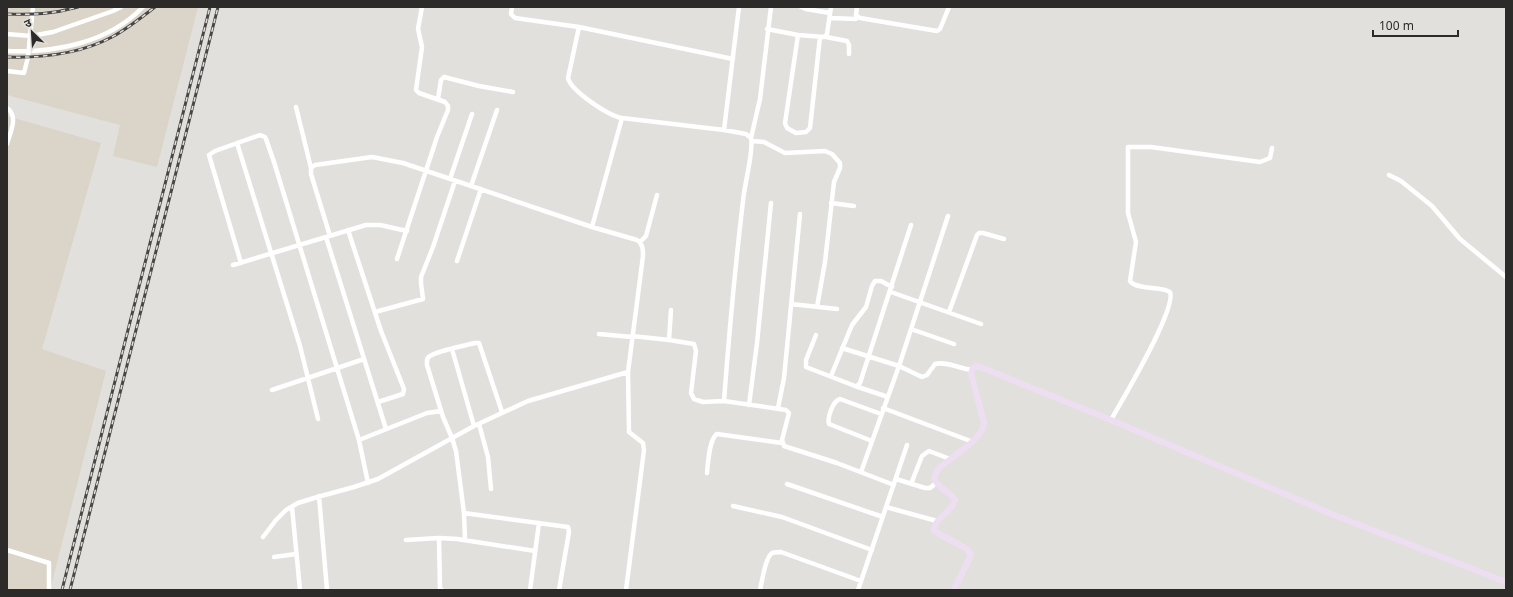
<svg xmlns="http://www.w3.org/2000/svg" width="1513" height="597" font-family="'Noto Sans','Noto Sans Devanagari',sans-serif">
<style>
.built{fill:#dad4c9}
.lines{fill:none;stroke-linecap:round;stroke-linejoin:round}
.street{stroke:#fff;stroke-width:4.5}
.secondary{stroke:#eddff1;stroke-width:6}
.rail-casing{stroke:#484746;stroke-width:3}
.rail{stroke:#e2e0dc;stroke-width:1.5;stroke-dasharray:4.5;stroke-linecap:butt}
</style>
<rect width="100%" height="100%" fill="#e2e0dc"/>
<path class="built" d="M7,7H198L157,167L113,156L120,125L7,95Z
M7,116L101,143L42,349L106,371L50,590H7Z"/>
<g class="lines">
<path class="street" d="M512,7L511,14L515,18L579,27L733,59
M801,7L806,9L830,13
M857,7L856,15L860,18L937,31L940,29L949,7
M830,18L856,19
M579,27L568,78C571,91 609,116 622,118L724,130L746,134L751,138C754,151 744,186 743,201C735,268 729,334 724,401
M767,29L798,35L824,37L827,34L831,7
M7,34L31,36L53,32L113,11L121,7
M798,35L785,123L787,128L796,133L806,132L810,128L820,37
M826,37L847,41L849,45V54
M7,51C55,53 108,43 143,7
M7,71L24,73L28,57L33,7
M438,99L441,80L444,77L479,86L513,92
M296,107L311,168
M7,108C19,116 10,133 7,144
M724,130L739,7
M751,138L760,99L771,7
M752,141L764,142L785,153L825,151L832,154L840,163V168L834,182L825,262L817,307
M237,143L300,346L318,419
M1389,175L1401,181L1432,206L1460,239L1506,277
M450,179L472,114
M471,186L497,110
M831,203L854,206
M592,227L622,118
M348,230L381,331L404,389L403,394L378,402
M330,236L311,174V168L315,165L372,157L403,163L592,227L637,240C643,244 643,249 643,256L628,372L629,432L643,443L644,450L626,590
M326,237L386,429
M640,242L646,236L657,195
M397,259L437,137L448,110V106L445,102L419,93L416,90L422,47L418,29L422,7
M457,261L481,189
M241,263L209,155L215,151L260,135L265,137L266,139L274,162L359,440L368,483
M233,265L366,225H380L407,231
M891,292L981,324
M791,304L837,309
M375,312L423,299L421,283V277L433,247L455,181
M949,312L977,235L979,233H983L1004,239
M911,329L954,344
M599,334L632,337
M816,335L806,360V367L855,386L888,397
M632,336L669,340L694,344L696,351L691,393L694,399L703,402L724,401L786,410L789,413L782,440L784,446L837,463L894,485
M669,340L671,310
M842,348L899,366L922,377L927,375L935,364C947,361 960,369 972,370
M452,349L474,426
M831,376L852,325L866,307L872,286L875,281H881L892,287
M857,386L860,383L911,225
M272,390L364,359
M749,405L757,343L771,203
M778,408L784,378L800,214
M883,408L973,442
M1111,420C1122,400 1177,309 1170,292C1161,286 1136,290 1130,281L1136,242L1128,213V147H1151L1260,162L1270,158L1272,148
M479,424L488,457L491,489
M359,440L427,413L441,411
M872,441L829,424C827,417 833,401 840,399L881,414
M861,472L899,366L948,216
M707,473C708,464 709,439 717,434L782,443
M896,479L925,488H930L936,483
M787,484L883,517
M911,484L922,456L929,451L950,459
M319,496L327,590
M733,506L782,517L872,550
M292,507L300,590
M886,507L937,521
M464,513L568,527L569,532L559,590
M263,537L276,520L286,510L298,503L314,498L354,487L378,479L474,426L528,401L628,372
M439,538L440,589L442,590
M406,540L439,538L457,539L535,551
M465,540L464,513L456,451L452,438L443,417L427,365C427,361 426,358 430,356C439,350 464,346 475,343H479L502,412
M7,550L49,563V590
M274,557L296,554
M530,590L539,523
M760,590C762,582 765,558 772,553C775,552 778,552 781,552L861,581
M858,590L907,445"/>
<path class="secondary" d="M954,590L971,555L967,549L934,531C934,517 952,513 955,500C948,488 924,484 940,467C952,457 984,438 984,423L971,373L973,368L976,366L983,368L1111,420L1334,515L1506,582"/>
<g class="rail-casing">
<path id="rail" d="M7,14C33,15 53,14 78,7
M7,57C43,58 80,54 112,37C127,29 141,18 155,7
M62,590L210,7
M70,590L218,7"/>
</g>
<use href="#rail" class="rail"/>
</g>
<rect width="1513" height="597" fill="none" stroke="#2c2b2a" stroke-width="16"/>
<g transform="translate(32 32) rotate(335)" stroke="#e2e0dc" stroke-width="3" paint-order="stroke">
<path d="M0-3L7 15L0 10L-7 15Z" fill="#2c2b2a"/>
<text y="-6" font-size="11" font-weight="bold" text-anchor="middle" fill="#2c2b2a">उ</text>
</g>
<path d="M1373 30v6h85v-6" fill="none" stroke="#2c2b2a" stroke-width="2"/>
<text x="1379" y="30" font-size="12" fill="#2c2b2a" stroke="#e2e0dc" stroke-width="3" paint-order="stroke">100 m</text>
</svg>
